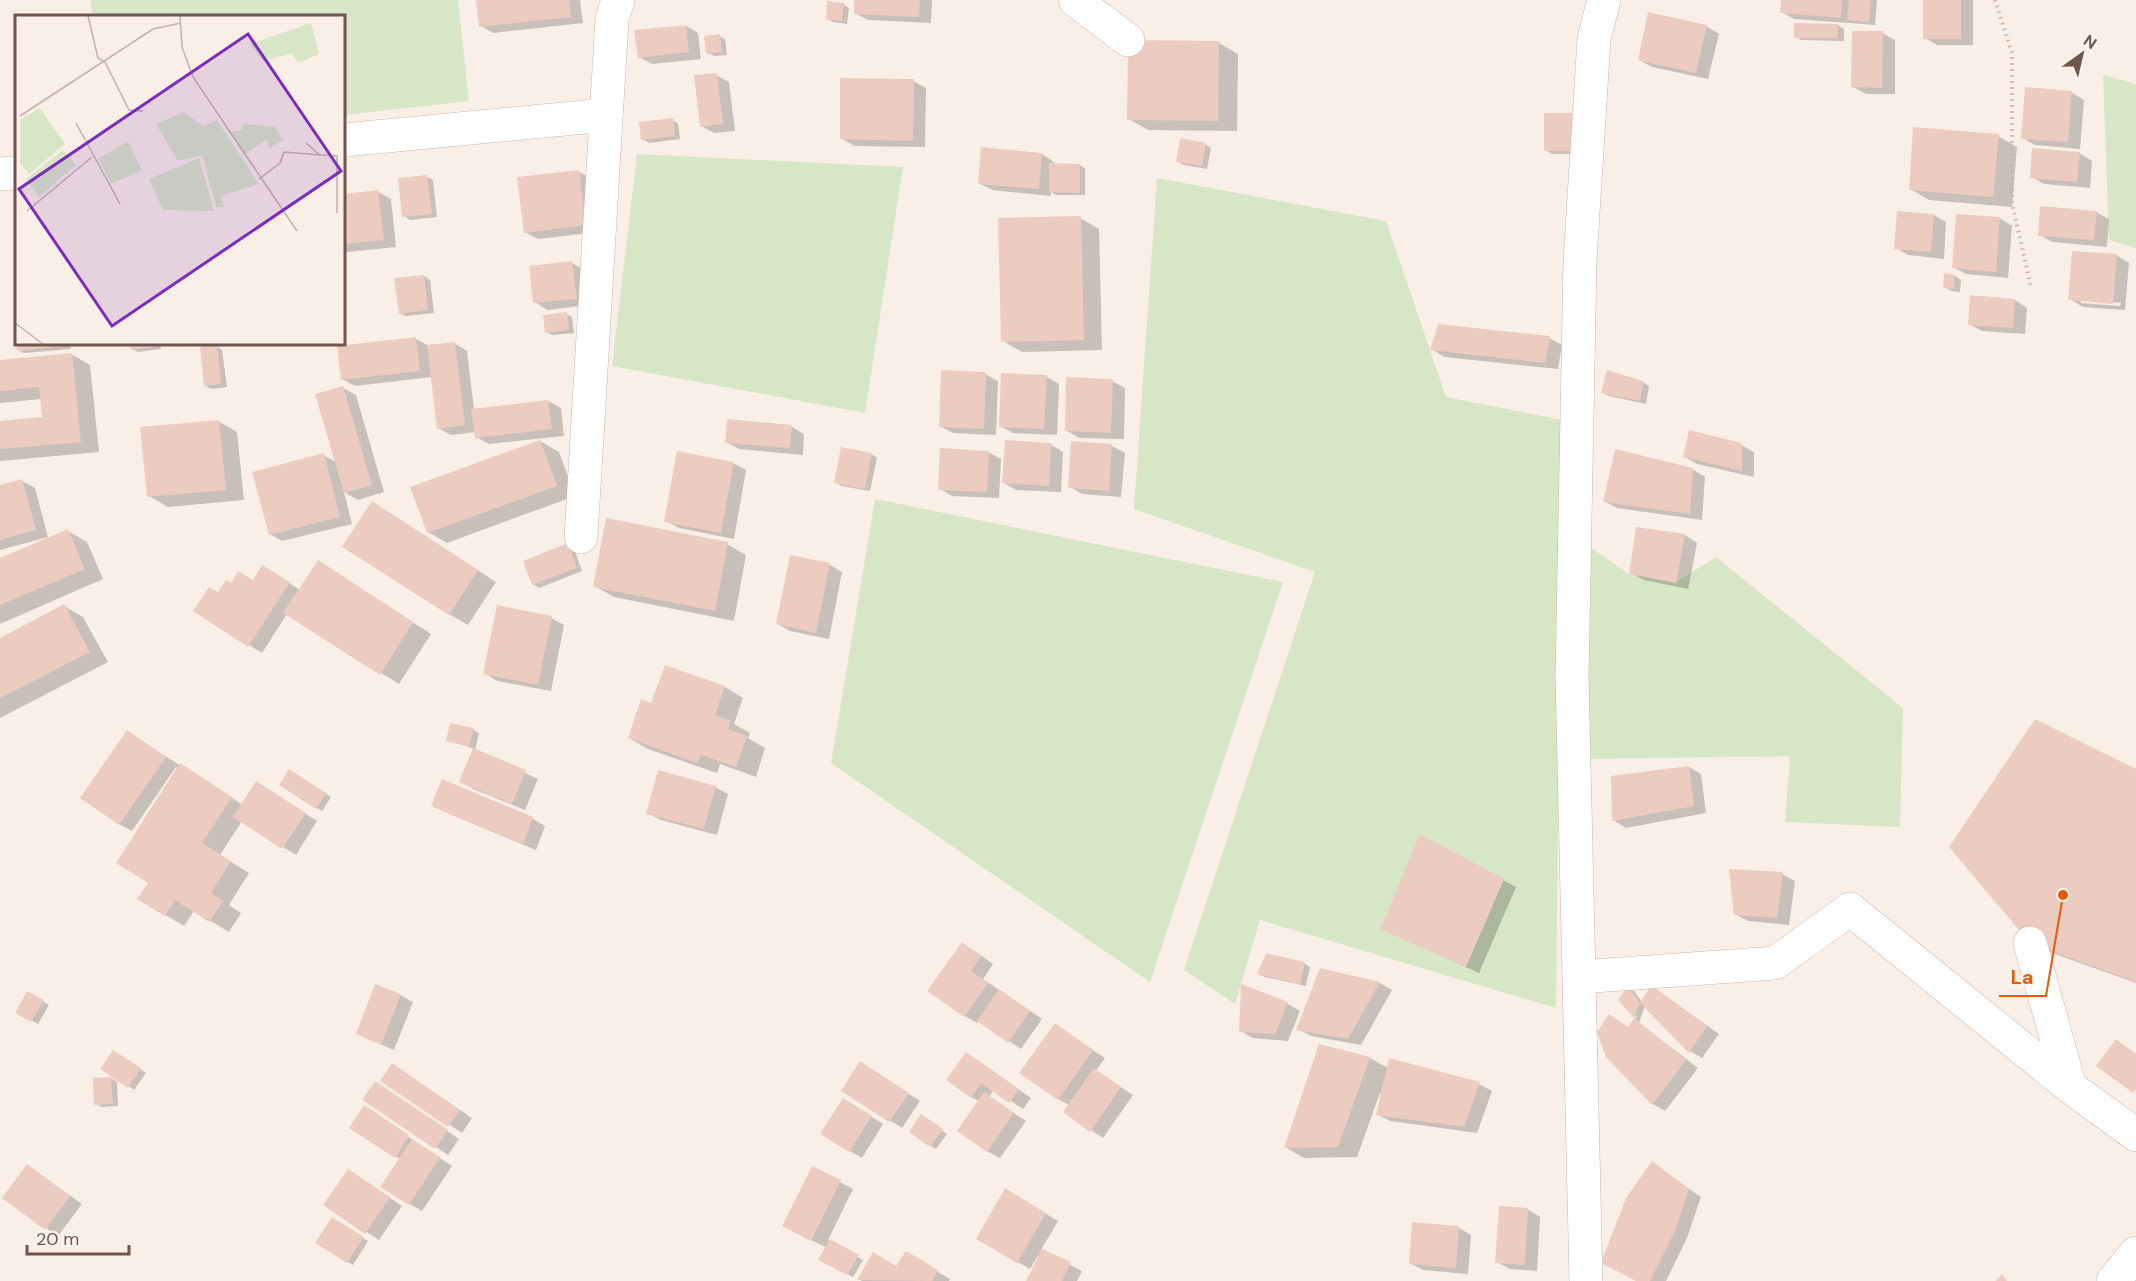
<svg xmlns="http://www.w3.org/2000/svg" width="2136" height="1281" font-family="'DM Sans',sans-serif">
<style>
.green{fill:#d7e6c6}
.shadow{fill:#0003;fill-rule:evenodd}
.building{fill:#ecccc1}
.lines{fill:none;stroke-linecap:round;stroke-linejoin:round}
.minor-casing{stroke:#cab6ae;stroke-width:34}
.path{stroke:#d1afa4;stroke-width:4;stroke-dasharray:1.5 4.5;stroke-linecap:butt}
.minor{stroke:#fff;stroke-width:33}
.inset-road{fill:none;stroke:#c3b1a9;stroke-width:1.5}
.view{fill:#7b2cbf;fill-opacity:0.15;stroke:#7b2cbf;stroke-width:3}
.inset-edge{fill:none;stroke:#70554e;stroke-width:3}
.leader{fill:none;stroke:#e8590c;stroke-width:2}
.callout-dot{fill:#e8590c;stroke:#fdf4ec;stroke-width:2}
.callout-label{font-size:20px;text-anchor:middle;font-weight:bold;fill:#e8590c;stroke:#fdf4ec;stroke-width:4.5;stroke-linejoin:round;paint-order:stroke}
</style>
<rect width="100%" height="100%" fill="#faefe6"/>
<path class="green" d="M91,0H458L469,101L344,115V16H92Z
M2103,75L2136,84V248L2109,240Z
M637,154L903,167L865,413L612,366Z
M1157,178L1386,221L1446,397L1562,420L1556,1008L1260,920L1235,1004L1184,970L1315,572L1134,509Z
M875,499L1283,582L1150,982L831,763Z
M1590,547L1629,574L1676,582L1716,557L1903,708L1900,827L1785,822L1790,756L1584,759Z"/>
<path class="shadow" d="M478,0H580L583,23L493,33L481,26Z
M856,0H932L931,23L868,20L855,13Z
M1783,0H1877L1875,25L1794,19L1782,12Z
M1925,0H1973V45H1937L1925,38Z
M843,4L849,8L847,24L833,22L827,19Z
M1836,24L1844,29V41L1801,40L1796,37Z
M686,26L698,33L701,59L652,64L639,57Z
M1706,26L1719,34L1708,79L1652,67L1639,60Z
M1882,33L1895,40V94H1866L1853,87Z
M719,36L725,39L727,55L714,56L708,53Z
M1219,43L1238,54L1237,131L1148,130L1129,119Z
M716,75L729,82L735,131L714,133L701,126Z
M913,81L926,88L925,147L854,146L841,138Z
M2071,92L2084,100L2080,149L2035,145L2023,138Z
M1546,115L1582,154H1552L1546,150Z
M672,120L678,123L680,139L649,143L643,139Z
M1998,136L2017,147L2012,207L1929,200L1910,189Z
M1205,144L1211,148L1207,169L1184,165L1178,162Z
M2079,153L2092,161L2090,188L2044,184L2032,177Z
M1042,154L1054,162V165H1080L1085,169V195H1056L1051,192V196L992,190L979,183Z
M579,172L592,179L598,232L538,239L525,232Z
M427,177L433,180L437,217L410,220L404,216Z
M378,192L391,199L396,247L347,252L344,250V196Z
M2096,212L2109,219L2107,247L2052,242L2040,235Z
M1934,215L1946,222L1944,259L1908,255L1896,248Z
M1080,218L1099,229L1102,350L1022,352L1003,341Z
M2000,218L2012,226L2008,278L1966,274L1953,267Z
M2116,255L2129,263L2125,310L2083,307L2070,299ZM2081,300L2121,303L2120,306L2081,303Z
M572,263L584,270L589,305L547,310L535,302Z
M424,276L430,280L434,313L406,316L400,313Z
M1955,276L1961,280L1960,292L1951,291L1945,287Z
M2015,300L2027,308L2025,334L1982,331L1969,324Z
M566,314L572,317L574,333L552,335L546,332Z
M1549,338L1562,345L1558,369L1444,357L1432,349Z
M416,339L429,346L454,343L467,351L474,410L548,401L561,408L564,436L489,444L476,437V432L451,435L438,428L432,377L355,386L342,379Z
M17,344H70L71,349L24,353L18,350Z
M132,344H160L161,349L138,352L132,349Z
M216,346L222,350L227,387L211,389L206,386Z
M71,354L90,365L99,452L0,461V422L44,418L42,399L0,403V361Z
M985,374L998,381L996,435L953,433L940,426Z
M1047,377L1059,384L1057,435L1013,433L1000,426Z
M1112,381L1125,388L1124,439L1079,438L1066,430Z
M1643,382L1649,386L1646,404L1609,396L1603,393Z
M343,388L356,395L384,492L358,500L344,492L352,524L282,541L270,534L323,455L336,462Z
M218,421L237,432L244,500L168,507L149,496Z
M728,421L792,427L804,434L803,455L739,449L726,442Z
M540,441L559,452L575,496L447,543L428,532Z
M1072,443L1112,446L1125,453L1121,497L1082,494L1070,487Z
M1050,444L1063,452L1061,492L1016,490L1004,483Z
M1741,445L1754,452V477L1697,464L1685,457Z
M988,452L1001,459L999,498L952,496L940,489Z
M871,454L877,458L870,491L841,486L836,482Z
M733,463L746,470L734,539L679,528L666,521Z
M1692,469L1705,477L1702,520L1617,508L1604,501Z
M22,481L35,488L48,537L0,550V487Z
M391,514L496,582L468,625L449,614Z
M1637,529L1685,535L1697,543L1688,589L1644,580L1631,573Z
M68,531L87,542L103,579L0,624V560Z
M727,544L746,555L734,621L614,597L595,586Z
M568,545L574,548L582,571L539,588L533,584Z
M791,557L830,565L842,572L829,639L790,631L778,624Z
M337,573L431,634L399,684L287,614L262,653L195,611L232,584L253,581L275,574L300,590Z
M64,606L83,617L108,662L0,718V639Z
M551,618L564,625L551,691L497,681L485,673Z
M725,687L743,698L734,724L750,733L748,738L765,748L756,777L720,764L717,773L648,749L629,738L652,705Z
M473,730L479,733L475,750L538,779L525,810L473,789L461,781L474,749L448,740Z
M127,732L243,805L269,791L317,821L296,855L242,821L220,855L249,873L229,905L241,913L229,932L194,911L184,926L139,899L150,882L178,769L176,767L132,831L119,824Z
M1689,767L1701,774L1706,813L1626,828L1613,820Z
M290,771L331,797L322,811L281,785Z
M2136,771V983L2044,950Z
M442,781L533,819L545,826L536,850L445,812L433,805Z
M715,787L728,794L717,835L661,820L648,813Z
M1782,874L1795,881L1789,925L1748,921L1735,914Z
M1503,880L1516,887L1479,973L1382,929Z
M975,951L993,964L983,979L1042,1019L1021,1049L979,1020L977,1023L965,1016L929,991Z
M1305,964L1310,967L1306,986L1265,977L1259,974Z
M1321,969L1380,983L1392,990L1361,1045L1311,1036L1298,1029Z
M1242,986L1288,1004L1300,1011L1288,1041L1253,1038L1241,1031Z
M1628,988L1634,991L1642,1002L1664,995L1719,1034L1702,1058L1690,1051L1645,1006L1639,1023L1698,1068L1665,1111L1653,1104L1628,1028L1637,1016H1635L1620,1000Z
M28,993L49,1005L38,1024L17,1012Z
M400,995L413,1002L394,1050L357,1034Z
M1055,1025L1105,1058L1096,1071L1133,1095L1103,1138L1091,1130L1069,1105L1058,1099Z
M1320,1046L1370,1058L1388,1068L1390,1060L1479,1084L1492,1091L1477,1133L1390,1121L1377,1114L1382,1094L1380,1093L1357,1157L1304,1158L1285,1147Z
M119,1055L146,1073L134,1090L129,1086Z
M978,1061L1031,1098L1023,1109L994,1090L989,1097L1026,1121L1000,1158L987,1151L979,1101L971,1097Z
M393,1065L472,1118L462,1133L382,1080Z
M873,1071L920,1101L902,1128L843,1091Z
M111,1078L117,1082L118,1106L102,1107L96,1104Z
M388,1090L459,1139L448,1155L365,1100Z
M856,1107L883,1124L862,1158L850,1151Z
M376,1115L452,1166L422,1211L410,1204L400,1159L351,1128Z
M927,1120L947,1134L936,1149L931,1146Z
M1652,1163L1701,1197L1687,1238L1666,1281H1638Z
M28,1166L82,1204L58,1236L46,1228Z
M813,1168L853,1189L828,1240L863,1260L853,1277L820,1259L827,1248L797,1233Z
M360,1178L402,1206L379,1240L325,1205Z
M1006,1190L1058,1221L1041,1250L1082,1271L1077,1281H1028L1040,1257L1038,1256L1030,1269L978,1239Z
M1527,1209L1540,1217L1537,1271L1510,1269L1497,1262Z
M332,1219L368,1241L353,1265L348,1262Z
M1413,1224L1459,1228L1471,1235L1468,1274L1423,1270L1410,1263Z
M906,1253L950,1279L949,1281H862L859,1279L897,1268Z"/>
<path class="building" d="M476,0H569L571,17L479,27Z
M854,0H920L919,17L854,14Z
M1781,0H1842L1841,18L1780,13Z
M1849,0H1871L1869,22L1847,20Z
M1923,0H1961V39H1923Z
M827,1L844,3L842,21L826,20Z
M1648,12L1707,25L1696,73L1638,60Z
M1794,23L1838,24V38H1794Z
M686,25L689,52L638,58L634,30Z
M1852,31H1883L1882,88L1851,87Z
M720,34L722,52L706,54L704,36Z
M1128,40L1219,41L1218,121L1127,120Z
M717,73L723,124L700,127L694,75Z
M840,78L914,79L913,141L840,139Z
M2025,87L2072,91L2068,142L2021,139Z
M1544,113H1576V151H1544Z
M673,118L675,136L641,140L639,122Z
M1913,127L1999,134L1993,197L1909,190Z
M1180,138L1206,143L1202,166L1176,162Z
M981,147L1042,153L1039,189L978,184Z
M2032,148L2080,152L2077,182L2030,178Z
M1049,163L1080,164V193L1049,192Z
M579,170L586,225L524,233L517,177Z
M427,175L432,214L402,217L398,178Z
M378,190L384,240L344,244V194Z
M2040,206L2097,211L2094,240L2038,236Z
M1897,211L1934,214L1931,252L1894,249Z
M1956,214L2000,217L1996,272L1952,268Z
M1081,216L1084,340L1001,342L998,218Z
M2072,251L2117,254L2113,304L2068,300Z
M572,261L577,299L533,303L529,266Z
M1944,273L1955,275L1954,289L1943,288Z
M424,275L428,310L399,314L394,278Z
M1970,295L2015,299L2013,328L1968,325Z
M567,312L569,330L545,333L543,315Z
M1438,324L1550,336L1545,363L1430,350Z
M416,337L420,371L341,380L337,346Z
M455,342L465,425L437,429L427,345Z
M16,344H65V346L17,351Z
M130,344H155V347L131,350Z
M217,345L221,384L204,386L200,347Z
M72,353L81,442L0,449V421L42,417L39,387L0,391V360Z
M941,370L986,372L984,429L939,427Z
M1607,370L1643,381L1640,401L1601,393Z
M1001,373L1047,375L1044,429L999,427Z
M1066,377L1113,379L1111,433L1065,431Z
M343,386L372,485L344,493L315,394Z
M548,400L552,429L475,438L471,409Z
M727,419L792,425L790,448L725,443Z
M219,420L226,490L147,497L140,427Z
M1689,430L1742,443V471L1683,457Z
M540,440L557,486L427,533L410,487Z
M1005,440L1051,443L1049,486L1002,483Z
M1071,441L1112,444L1109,491L1068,488Z
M841,447L872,453L865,489L834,483Z
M940,448L989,451L987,492L938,490Z
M1615,449L1693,468L1690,514L1603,502Z
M677,451L734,462L721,533L664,522Z
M324,453L340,517L269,535L252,472Z
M22,479L36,530L0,540V485Z
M372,501L478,570L449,615L342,547Z
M606,518L728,542L715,611L593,587Z
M1636,527L1685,534L1676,583L1629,574Z
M68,529L85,569L0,605V558Z
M568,543L577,568L532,585L523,561Z
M790,555L830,563L816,633L776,624Z
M318,560L413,622L380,675L283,613Z
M262,565L290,582L248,647L193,611L209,587L218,592L226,580L231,583L238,571L253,580Z
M64,604L90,652L0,698V638Z
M497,605L552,616L538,685L483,674Z
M665,665L725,686L715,715L731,721L728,729L747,736L736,767L701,755L697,763L628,738L641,699L651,703Z
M2035,719L2136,769V982L2030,943L1949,847Z
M450,723L474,728L469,747L446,741Z
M127,730L166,757L119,825L80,798Z
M473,748L526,770L512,804L459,782Z
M180,763L232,797L202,843L231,861L211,893L223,901L209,922L175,900L165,916L137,899L148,883L116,863Z
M1689,766L1694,806L1612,821L1611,776Z
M289,769L326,793L316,809L279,785Z
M658,770L716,786L704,829L646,814Z
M442,779L533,817L523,844L431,806Z
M256,781L306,813L282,849L233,817Z
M1420,834L1504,879L1466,967L1380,929Z
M1729,869L1783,872L1777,918L1734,915Z
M962,942L981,956L971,971L988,983L964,1017L927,991Z
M1266,953L1305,962L1300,984L1257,974Z
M1320,968L1380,982L1348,1039L1296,1030Z
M375,984L401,994L381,1045L356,1034Z
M1241,984L1288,1002L1275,1034L1239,1032Z
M1651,985L1707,1026L1689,1053L1640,1003Z
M1628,986L1640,1003L1634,1018L1618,1000Z
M999,989L1030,1011L1008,1043L977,1021Z
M27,991L44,1000L31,1022L15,1013Z
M1609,1014L1628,1027L1634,1018L1686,1060L1652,1105L1606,1057L1597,1032Z
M1055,1023L1093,1050L1058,1100L1019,1073Z
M2116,1039L2136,1054V1089L2133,1093L2096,1066Z
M1319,1044L1370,1057L1338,1147L1284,1148Z
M113,1050L141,1068L128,1088L100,1069Z
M966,1052L1019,1089L1009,1103L981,1083L971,1098L946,1080Z
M1389,1058L1480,1082L1464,1127L1376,1115Z
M860,1061L909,1093L889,1122L841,1091Z
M392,1063L460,1110L448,1127L380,1081Z
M1094,1068L1121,1087L1090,1132L1063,1112Z
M111,1077L113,1104L94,1105L93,1078Z
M375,1081L448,1130L435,1149L362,1100Z
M984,1092L1014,1113L987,1152L957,1131Z
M843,1098L872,1116L849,1152L820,1134Z
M364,1105L409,1135L395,1158L349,1128Z
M921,1114L943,1129L930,1147L909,1132Z
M412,1139L440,1157L409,1205L380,1187Z
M1652,1161L1689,1189L1675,1231L1650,1281H1636L1601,1263L1626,1198Z
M27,1164L70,1196L45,1230L2,1198Z
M812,1166L841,1180L811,1241L782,1226Z
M348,1169L390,1197L365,1234L323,1205Z
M1005,1188L1046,1213L1017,1263L976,1239Z
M1499,1206L1528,1208L1525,1265L1495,1263Z
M332,1217L364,1237L347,1263L315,1243Z
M1412,1222L1459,1226L1456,1268L1409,1264Z
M830,1239L859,1255L847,1275L818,1260Z
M1042,1249L1071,1262L1062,1281H1026Z
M906,1251L938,1270L932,1281L857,1280L873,1252L896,1266Z
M2002,1274L2007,1281H1996Z"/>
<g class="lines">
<g class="minor-casing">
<path id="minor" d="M1075,0L1128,40
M344,140L606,115
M0,174L16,173
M581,537L612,19L618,0
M2030,943L2070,1087L2136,1135
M1579,977L1775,963L1850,909L2070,1087
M1586,1281L1572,676L1580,261L1594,39L1604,0
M2113,1281L2136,1253"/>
</g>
<path class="path" d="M1995,0L2012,53V203L2031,287"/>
<use href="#minor" class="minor"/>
</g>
<g transform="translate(15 15)">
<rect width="330" height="330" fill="#faefe6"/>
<path d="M296,8L304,39L283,48L277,38L248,46L235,29ZM25,93L50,129L14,159L5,148V105ZM169,97L188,111L202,105L244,169L206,181L209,192H201L187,140L163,146L141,109ZM229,109L260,112L268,125L255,133L251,125L229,140L214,117L226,115ZM113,126L127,155L96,169L83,144ZM48,135L61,150L24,182L11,164ZM184,143L199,196L148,195L134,164Z" fill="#d7e6c6"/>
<path class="inset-road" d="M73,1L83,43L90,47L114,95L128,96M165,1L167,32L178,62L282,216M5,101L138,14L166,8M61,108L105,189M291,128L305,140L322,141V198M244,164L265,148L269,137L305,140M12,196L77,142M0,308L28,329"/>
<path class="view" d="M233,19L326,156L97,311L4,174Z"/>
<rect width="330" height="330" class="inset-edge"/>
</g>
<path class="leader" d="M2063 895L2046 996H1999"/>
<circle class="callout-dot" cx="2063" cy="895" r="6"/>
<g class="callout-label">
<text x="2022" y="984">La</text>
</g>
<g transform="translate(2082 54) rotate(34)" stroke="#fdf4ec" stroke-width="4.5" paint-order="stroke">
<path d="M0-4.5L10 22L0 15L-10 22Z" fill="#70554e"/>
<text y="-9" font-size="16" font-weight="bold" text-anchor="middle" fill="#70554e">N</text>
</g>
<path d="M27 1245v9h102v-9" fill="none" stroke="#70554e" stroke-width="3"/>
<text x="36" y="1245" font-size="18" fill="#70554e" stroke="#fdf4ec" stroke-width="4.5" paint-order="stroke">20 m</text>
</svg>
